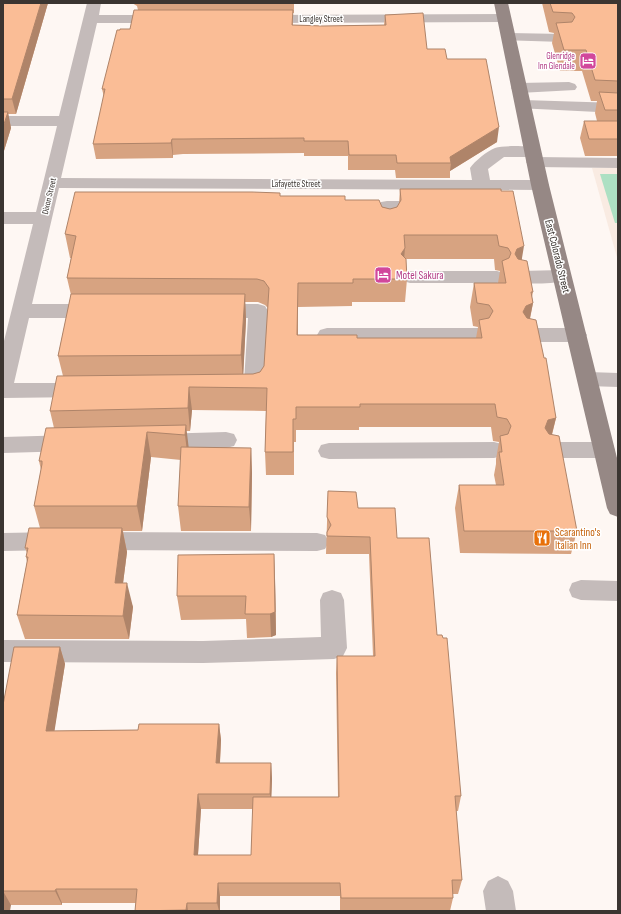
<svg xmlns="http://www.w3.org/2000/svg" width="621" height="914" font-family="'Sofia Sans Condensed',sans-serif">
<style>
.built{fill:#f9ebe2}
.green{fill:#ade0c3}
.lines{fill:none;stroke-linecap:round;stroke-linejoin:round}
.minor{fill:#c4bbba;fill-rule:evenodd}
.major{fill:#968885;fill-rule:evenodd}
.wall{fill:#d7a381;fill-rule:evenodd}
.shaded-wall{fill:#af8469}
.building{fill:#fabd96;stroke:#af8469;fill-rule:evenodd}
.labels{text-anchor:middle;stroke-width:3;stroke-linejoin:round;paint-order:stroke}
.far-street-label{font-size:9px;fill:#3b3531;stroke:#fff}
.far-hotel-label{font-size:9px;fill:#b23c85;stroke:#fff;text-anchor:end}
.street-label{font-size:11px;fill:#3b3531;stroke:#fff}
.hotel-label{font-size:11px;fill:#b23c85;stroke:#fff;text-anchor:start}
.food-label{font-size:11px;fill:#c56008;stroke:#fff;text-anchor:start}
</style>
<rect width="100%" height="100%" fill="#fef7f3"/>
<path class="built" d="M592,168H618V261Z"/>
<path class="green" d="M600,174H618V223H615Z"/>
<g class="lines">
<path class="minor" d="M87,3H101L99,15H161L166,16L168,19L166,22L161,23H97L61,178L472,180L470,168C475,161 487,151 495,148C504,145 530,146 539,148L541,152L539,156L533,157H504L488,169L490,180H540L546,181L549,185L546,189L540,190L59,188L32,304H98L105,306L108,311L105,316L98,318H29L14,383H83L90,385L93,390L90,395L83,397L3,398V345L33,224H3V212H36L57,126H3V116H59Z
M504,14L509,15L511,18L509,21L504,22L264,23L259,22L257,19L259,16L264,15Z
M509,33L563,34L568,35L570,38L568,41L563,42L504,40L502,37L504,34Z
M569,82L575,84L577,87L575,90L519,93L513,91L511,88L513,85L519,83Z
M523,100L618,103V113L517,108L515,105L517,102Z
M535,157L618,158V168L535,167L529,166L526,162L529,158Z
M387,201H427L433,202L436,206L433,210L427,211H387L381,210L378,206L381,202Z
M562,270L569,272L571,276L569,280C555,284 528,285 514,281L512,277L514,273L521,271Z
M410,271H497L504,273L506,277L504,281L497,283H410L403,281L401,277L403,273Z
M216,304H258L265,306L268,311L264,389L261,394C251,397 242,397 232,394L229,389L232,384L244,382L248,318H216L209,316L206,311L209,306Z
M327,328H478L485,330L488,335L485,340L478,342H327L320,340L317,335L320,330Z
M530,328H577L584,330L587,335L584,340L577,342H530L523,340L520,335L523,330Z
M588,372L618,373V387L588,386L581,384L578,379L581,374Z
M226,432L234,434L237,440L234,446L226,448L158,450L150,448L147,442L150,436L158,434Z
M72,435L80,437L83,443L80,449L72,451L3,453V437Z
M494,442L502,444L505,450L502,456L494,458L329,459L321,457L318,451L321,445L329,443Z
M552,442H604L612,444L615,450L612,456L604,458H552L544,456L541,450L544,444Z
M56,532L64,534L68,541L64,548L56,550L3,551V533Z
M96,532L317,533L325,535L329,542L325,549L317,551L96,550L88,548L84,541L88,534Z
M581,580L618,581V601L581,600L572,597L569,590L572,583Z
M332,590L341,593L344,600L347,648L343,656L334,659L203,663L3,662V640L203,641L321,637L320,600L323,593Z
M498,876L508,881L513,891L516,911H486L483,891L488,881Z"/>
<path class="major" d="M494,3H508L549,185L618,462V517L610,514L607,508L531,185Z"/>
</g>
<path class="wall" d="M3,3H48L16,114H8L11,128L3,154Z
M132,3H294V13H293V25L323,26L384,25L385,15L427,49L447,59L497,142L450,171V178H396L395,170H348V156H304V153L183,154L173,155V158L96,159L93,144L104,97L102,89L130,29L138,10L137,6Z
M542,3H618V156H585L580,138L584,121H597L595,113L597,101H591L582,71H560L552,43L554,33L549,32Z
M400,189H501L522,260L533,292L532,297L533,303L530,319L556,418L552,435L577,531L571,554L460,553L455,508L459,485H496L494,475L496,464V459L499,442L493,441L491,427H359V430H296V442H294V475H266L265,452L266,411L192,410L190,431H186L188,447L251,448L252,473L251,531H181L178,506L181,460L151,457L142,531H123L127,552L123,583L133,607L129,639H25L17,615L27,562L26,557L27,553L25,548L40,528L34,506L41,470L39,461L54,428L50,411L63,376L58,356L71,295L67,278L71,258H70L65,234L280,196L345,200L382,207L390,209L397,207L399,203ZM405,259H494L495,270L500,271L498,283H474L470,307L473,326L478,327L476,338H357L298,335V307L352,306V302H405L407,279ZM245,302H258L265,305L268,308L264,366L260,372L253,374H243L246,320Z
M328,491L358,508L397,538L437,635L461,796L458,811H456L462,880L458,894H453V898L450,911H340V896H220V911H135L136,903H62V905H11L3,911V705L60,647L65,664L54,731L138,730L219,724L221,740L220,763H271L272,779L271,797H338L336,673L337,656H373L369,554H326ZM201,809H253L251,855H198Z
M275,578L276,635L271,637L247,638L246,619L181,620L177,596Z"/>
<path class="shaded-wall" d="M41,3H48L16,114L12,99Z
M8,112L11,128L3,154V127Z
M499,127L497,142L450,171L451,163L450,157Z
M172,139L173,155V158L171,143Z
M524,246L520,270L515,254L517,249Z
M405,248L403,272L401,254Z
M298,283V307L297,358V335Z
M245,294L246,320L243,381L241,355Z
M533,303L528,327L523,312L526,306Z
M189,387L192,410L190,431L188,408Z
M556,418L550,441L545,428L548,420Z
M186,425L189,450L188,460L185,435Z
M147,432L151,457L142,531L137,506Z
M251,448L252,473L251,531L249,507Z
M122,528L127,552L120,607L115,583Z
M274,554L275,578L276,635L271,637L270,614Z
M127,583L133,607L129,639L123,616Z
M60,647L65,664L52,747L46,731Z
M219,724L221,740L219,779L216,763Z
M271,763L272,779L271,809L270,794Z
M198,794L201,809L197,869L194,855Z
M218,883L220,896V911H219L217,903Z
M56,889L62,903V905L55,891Z
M3,891L11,905L10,911H3Z
M187,903L188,911H186V910Z"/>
<path class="building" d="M3,3H41L12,99H3Z
M550,3H618V81L595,80L586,50H564L556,23L572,22L575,17L572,13L553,12Z
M134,10H293L292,25L323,26L386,25L385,15L423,13L427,49H445L447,59H486L499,127L450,157L451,163H397L396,155H349L348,141H304V138L182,139H172L171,143L93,144L105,89H102L117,30H120V29H130Z
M599,92L618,93V110H605Z
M3,112H8L3,127Z
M584,121H618V139H589Z
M400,189H501V191H513L524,246L517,249L515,254L518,259L527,261L533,292H531L533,303L526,306L523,312L527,318L536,320L544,358H546L556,418L548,420L545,428L549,434L559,436L577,531H464L459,485H504L499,452H502L500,436L508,434L511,426L507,419L497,417L495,404H360V407H296V419H293V452H265L267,388L189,387L188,408L50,411L57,376L253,374L260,372L264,366L269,288L264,281L257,279L67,278L76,236L65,234L75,192H252L280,193V196H345V200H379L382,207L390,209L397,207L401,200ZM404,235H497L499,246L508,248L511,253L509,258L502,261L506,283H474L477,303L489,305L493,311L489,318L479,320L482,338H357V335H297L298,283H353V279H407L406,259L401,254L405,248Z
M71,294H245L241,355L58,356Z
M186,425L185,435L147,432L137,506H34L42,464V461H39L46,428Z
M181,447L251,448L249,507L178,506Z
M328,491L356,492L358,508H395L397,538H429L437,635H442L443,638H447L461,796H455L462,880H452L453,898H341L340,883H218L217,903H187L186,910L135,911L137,889H56L55,891H3V893V705L14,647H60L46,731L138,730L139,724H219L216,763H271L270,794H198L194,855H251L253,797H339L337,656H375L370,537L327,536V532L331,525L327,517Z
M29,528H122L115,583H127L123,616L17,615L28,557H26L28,548H25Z
M274,554L275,612L270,614H245L246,596H177L178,555Z"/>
<defs>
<g id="hotel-square" transform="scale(0.9)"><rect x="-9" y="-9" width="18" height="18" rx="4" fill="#d1479c" stroke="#fff"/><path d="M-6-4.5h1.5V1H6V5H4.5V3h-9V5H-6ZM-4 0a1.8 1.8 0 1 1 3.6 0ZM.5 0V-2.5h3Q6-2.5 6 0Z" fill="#fff"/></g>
<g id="restaurant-square" transform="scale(0.9)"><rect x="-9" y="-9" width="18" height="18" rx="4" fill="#e8710a" stroke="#fff"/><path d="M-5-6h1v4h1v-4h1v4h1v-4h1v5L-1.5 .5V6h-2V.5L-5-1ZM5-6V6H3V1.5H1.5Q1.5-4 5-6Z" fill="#fff"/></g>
</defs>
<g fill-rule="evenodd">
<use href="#hotel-square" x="588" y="61"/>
<use href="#hotel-square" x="383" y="275"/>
<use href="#restaurant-square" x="542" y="538"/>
</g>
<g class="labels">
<g class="far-street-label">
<text x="321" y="22">Langley Street</text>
<text x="296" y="187">Lafayette Street</text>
<text transform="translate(49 196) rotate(-77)" y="3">Dixon Street</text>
</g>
<g class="far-hotel-label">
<text x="575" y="59">Glenridge<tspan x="575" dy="10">Inn Glendale</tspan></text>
</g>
<g class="street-label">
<text transform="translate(558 256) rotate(76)" y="4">East Colorado Street</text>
</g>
<g class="hotel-label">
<text x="396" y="279">Motel Sakura</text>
</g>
<g class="food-label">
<text x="555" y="536">Scarantino's<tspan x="555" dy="13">Italian Inn</tspan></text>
</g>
</g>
<rect width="621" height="914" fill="none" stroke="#3b3531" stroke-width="8"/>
</svg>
